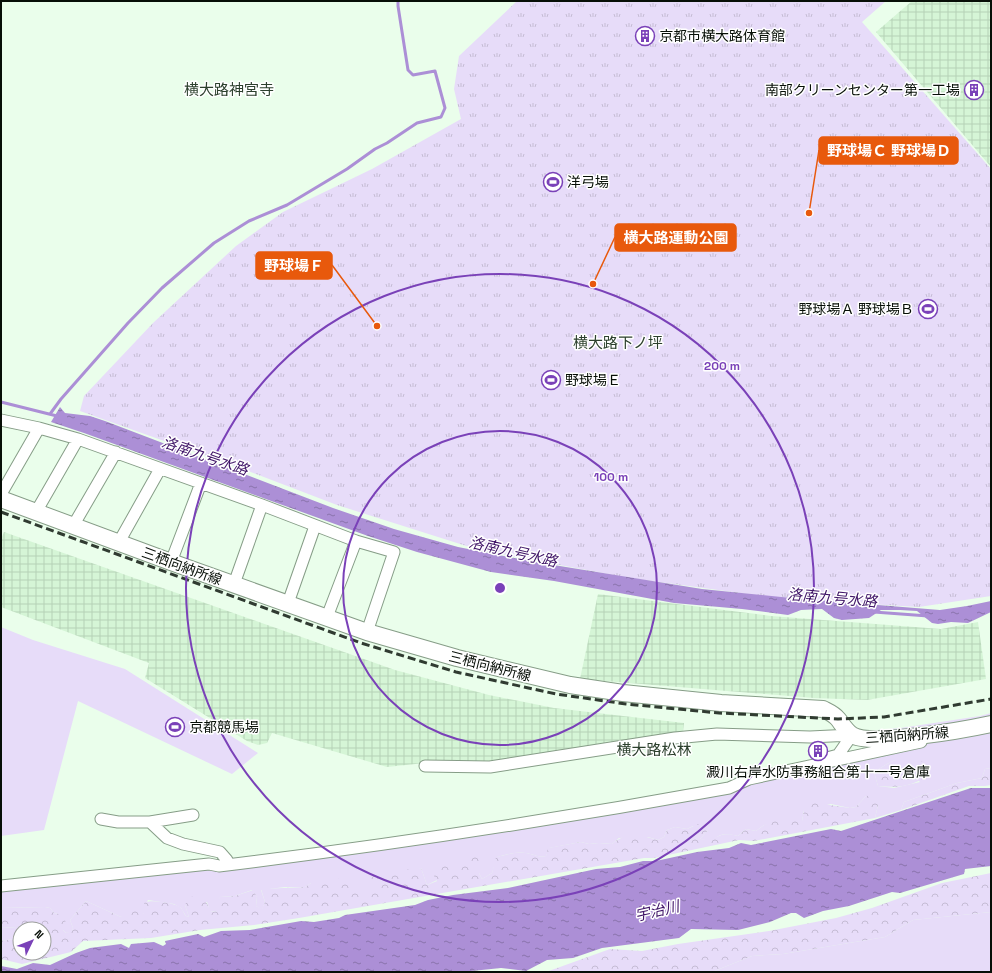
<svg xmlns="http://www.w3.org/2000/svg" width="992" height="973" font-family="'Space Grotesk','Noto Sans JP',sans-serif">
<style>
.industrial{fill:url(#industrial-grid)}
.grass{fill:#e7dcf9;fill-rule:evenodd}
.forest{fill:url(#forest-crowns)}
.park{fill:url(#park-tufts)}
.water{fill:url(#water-ripples)}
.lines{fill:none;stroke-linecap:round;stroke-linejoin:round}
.stream{stroke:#ac8fd6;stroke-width:3}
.minor-casing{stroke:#869d87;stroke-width:13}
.secondary-casing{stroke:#869d87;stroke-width:18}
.minor{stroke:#fff;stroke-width:11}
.secondary{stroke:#fff;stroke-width:16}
.rail{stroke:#303b31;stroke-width:3;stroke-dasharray:8 4;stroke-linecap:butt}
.ring{fill:none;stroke:#7a41b8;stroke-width:2}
.labels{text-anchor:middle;stroke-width:3;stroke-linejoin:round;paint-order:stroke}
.poi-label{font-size:14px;fill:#070f07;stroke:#fff;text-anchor:start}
.street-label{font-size:14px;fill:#070f07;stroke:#fff}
.neighbourhood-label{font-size:15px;fill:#2c402d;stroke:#fff}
.water-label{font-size:15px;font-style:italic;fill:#3f1467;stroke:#fff}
.centre{fill:#7a41b8;stroke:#fff;stroke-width:2}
.ring-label{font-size:12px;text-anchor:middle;font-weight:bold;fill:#7a41b8;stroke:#fff;stroke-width:3;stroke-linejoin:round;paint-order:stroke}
.leader{fill:none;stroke:#e8590c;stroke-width:1.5}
.callout-dot{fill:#e8590c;stroke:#fff;stroke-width:1.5}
.callout{fill:#e8590c;stroke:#e8590c;stroke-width:1.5}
.callout-label{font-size:15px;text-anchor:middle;font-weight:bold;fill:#fff}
</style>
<defs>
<pattern id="industrial-grid" width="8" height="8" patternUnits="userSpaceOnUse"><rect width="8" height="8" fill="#d5f5d6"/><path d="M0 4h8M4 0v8" fill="none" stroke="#b5d1b6"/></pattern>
<pattern id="forest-crowns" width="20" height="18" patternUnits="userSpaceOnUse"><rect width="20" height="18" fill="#e7dcf9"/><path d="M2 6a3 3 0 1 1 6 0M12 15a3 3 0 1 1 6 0" fill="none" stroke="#c5bcd4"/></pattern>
<pattern id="park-tufts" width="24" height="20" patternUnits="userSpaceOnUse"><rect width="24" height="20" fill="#e7dcf9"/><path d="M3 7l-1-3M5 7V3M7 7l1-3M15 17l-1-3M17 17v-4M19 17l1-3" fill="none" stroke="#c5bcd4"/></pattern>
<pattern id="water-ripples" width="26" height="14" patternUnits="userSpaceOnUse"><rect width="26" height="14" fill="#ac8fd6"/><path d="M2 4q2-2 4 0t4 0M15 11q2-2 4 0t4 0" fill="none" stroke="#8a73ac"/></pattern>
</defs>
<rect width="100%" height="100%" fill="#eafeeb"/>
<path class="industrial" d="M912,1H991V167L876,32Z
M4,532L395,670L489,695L554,708L684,723L683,732L646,737L491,762L444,761L387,767L272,733L267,743L258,745L247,741L145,678L149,663L1,607V539Z
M598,594L771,616L941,629L978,622L986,679L867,700L814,698L580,679Z"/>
<path class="grass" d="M1,627L33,640L125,669L258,753L232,774L78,701L44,830L1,836Z
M991,713V719L951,729L864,733L865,731L901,728L980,716Z
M991,729V768L985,769L982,778L957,783L904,802L901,810L875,818L878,805L866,796L856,807L850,808L831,804L804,810L802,821L764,825L756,831L746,829L738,836C726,833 721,833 711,841L700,839L708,830L693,826L687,829L675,827L667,830L664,837L658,840L648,837L619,838L612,844L599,843L589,844L581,842L549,848L546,856C538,858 534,854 526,853C517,851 506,855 497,857L492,873L482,879L479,873L461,868L427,885L421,868L371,888H358L311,883L305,887H285L261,890L265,902L262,910L256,906L257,897L252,890L235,896L220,897L217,911L210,912L207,902L185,905L189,917L186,916L181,908L174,904L148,900L144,909V914L138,912L121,917L86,901L70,920L73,928L72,932L66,933L63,930L58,914L54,913L50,908L45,907L1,908V886L392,844L749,779ZM895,760L920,782L894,788L878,786L874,772L887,764Z
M991,912V972H712L752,956L783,954L885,937L913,920Z
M17,927L20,929L19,938L1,941V928Z"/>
<path class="forest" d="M918,758L926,765L929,774C914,787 897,788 878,786L874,772L887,764L895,760L904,766Z
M991,768V785L985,786H969L901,810L904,802L957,783L982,778L985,769Z
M876,795L878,805L875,818L754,841L739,840L654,858H644L299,918L254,925L200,930L151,938L83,941L71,952L22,964L1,959V941L19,938L20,936V953H44V929H20L16,927L1,928V908L45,907L50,908L54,913L58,914L64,917L66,923L63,930L66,933L72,931L73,928L70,920L86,901L121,917L126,912L135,908L144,914V903C150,899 176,903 181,908C183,910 184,914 186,916L189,917L185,905L189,897C204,896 205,899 211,912L217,911L215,906L220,897L235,896L253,890L257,897L256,906L262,909L265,902L261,889L305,887L311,883L344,878L354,881L358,888H370L368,882L376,873L421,868L427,885L437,881L434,876V870C442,864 452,864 461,868L466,859L476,856L484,860L479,873L482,879L492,873L496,857C506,855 517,851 526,853C534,854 538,858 546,856L548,848L581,842L589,844L599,843L612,844C626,831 641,835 658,840L664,837L667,830L675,827L687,829L698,824H709L708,830L700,839L711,840C721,834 726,833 738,836L746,829L756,831L764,825L786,817L802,821L804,810L810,802L850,808L856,807L866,796Z
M991,873V912L913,920L885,937L783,954L752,956L712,972H546L610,949L642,951L678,944L769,931L836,918L872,908L942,883Z"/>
<path class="park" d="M517,1H886L862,22L991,169V596L919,607L785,599L630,578L479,550L337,505L240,468L80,411L84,396L153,323L236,246L283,212L372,169L461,119L454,89L459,56Z"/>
<path class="water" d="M60,407L65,413L90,416L105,421L333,508L394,529L458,547L535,562L702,589L791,598L940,610L967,606L991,601V612L968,623L951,622L938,624L932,623L917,611L900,610H881L869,618L842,620L834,618L822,609L801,610L788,615L742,609L674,603L554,581L491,572L417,552L368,536L84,433L51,422Z
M971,788H991V866L965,869L964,874L900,893L892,892L849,906L823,911L804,918L796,913H791L770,922L738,930L691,929L679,938L602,948L573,958L547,960L526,971L501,968L462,972H1V966L17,969L33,963L50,965L76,953L90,948L121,944L129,948L131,944L154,942L163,946L166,944L165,941L198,934L204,937L221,931L250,930L301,921L314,922L339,918L345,915L415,905L428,900L453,895L508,888L596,869L620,867L643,861H656L697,852L729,848L741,843L751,845L831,829L841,831Z"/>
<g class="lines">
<path class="stream" d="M1,402L57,416
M50,414L61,399L128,323L162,288L214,243L249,221L287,205L347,169L375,149L387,143L417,123L441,117L445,108L435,71L413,75L408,70L398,6V1
M874,612L928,616"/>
<g class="minor-casing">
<path id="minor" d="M1,420L39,428L78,439L262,505L356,541L394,552L367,632
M1,494L39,428
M36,512L78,439
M73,526L116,452
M119,542L160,469
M171,562L201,483
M234,584L262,505
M288,603L315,526
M327,617L356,541
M827,758L838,755L852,735
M425,766L490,767L675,738L717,734L810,737L852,735
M101,819L118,822H150L167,838L183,844L220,852L227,860
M150,822L193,815
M1,886L209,864L219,866C390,845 560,819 729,788L749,779L921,742"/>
</g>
<g class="secondary-casing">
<path id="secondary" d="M1,499L171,562L367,632L457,658L570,685L623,693L721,703L823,709C829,712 834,714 838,719C842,724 846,731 852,735C870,747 968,729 991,724"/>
</g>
<use href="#minor" class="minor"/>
<use href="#secondary" class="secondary"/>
<path class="rail" d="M1,512L361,643L456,672L556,694L626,704L719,713L838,719L884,717L991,699"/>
</g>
<g class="ring">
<circle cx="500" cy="588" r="157"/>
<circle cx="500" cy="588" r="314"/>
</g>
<defs>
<g id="building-ring" transform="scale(1)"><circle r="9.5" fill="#fff" stroke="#7a41b8" stroke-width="1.5"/><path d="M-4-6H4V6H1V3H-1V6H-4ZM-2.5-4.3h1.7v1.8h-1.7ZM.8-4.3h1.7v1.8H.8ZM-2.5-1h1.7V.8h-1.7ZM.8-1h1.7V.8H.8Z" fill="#7a41b8"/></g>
<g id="stadium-ring" transform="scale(1)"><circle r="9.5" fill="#fff" stroke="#7a41b8" stroke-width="1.5"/><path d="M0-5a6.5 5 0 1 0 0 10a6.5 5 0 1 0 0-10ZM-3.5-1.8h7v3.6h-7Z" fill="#7a41b8"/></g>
</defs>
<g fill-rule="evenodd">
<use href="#building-ring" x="645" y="36"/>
<use href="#building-ring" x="974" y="90"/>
<use href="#stadium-ring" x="553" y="182"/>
<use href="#stadium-ring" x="928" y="309"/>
<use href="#stadium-ring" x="551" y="380"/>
<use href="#stadium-ring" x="175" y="727"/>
<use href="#building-ring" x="818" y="751"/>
</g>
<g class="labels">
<g class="poi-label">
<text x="659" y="41">京都市横大路体育館</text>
<text x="960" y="95" text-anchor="end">南部クリーンセンター第一工場</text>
<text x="567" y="187">洋弓場</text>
<text x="914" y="314" text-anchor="end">野球場Ａ 野球場Ｂ</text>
<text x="565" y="385">野球場Ｅ</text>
<text x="189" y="732">京都競馬場</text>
<text x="818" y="777" text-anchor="middle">澱川右岸水防事務組合第十一号倉庫</text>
</g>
<g class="street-label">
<text transform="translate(182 566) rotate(20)" y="5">三栖向納所線</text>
<text transform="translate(490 666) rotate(14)" y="5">三栖向納所線</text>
<text transform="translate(907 735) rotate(-4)" y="5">三栖向納所線</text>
</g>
<g class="neighbourhood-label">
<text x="229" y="95">横大路神宮寺</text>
<text x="618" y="348">横大路下ノ坪</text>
<text x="654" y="755">横大路松林</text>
</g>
<g class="water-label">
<text transform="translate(205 456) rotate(19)" y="5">洛南九号水路</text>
<text transform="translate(513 552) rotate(13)" y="5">洛南九号水路</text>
<text transform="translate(832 598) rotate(5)" y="5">洛南九号水路</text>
<text transform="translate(657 911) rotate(-13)" y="5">宇治川</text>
</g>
</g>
<circle cx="500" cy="588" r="6" class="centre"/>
<g class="ring-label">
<text x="722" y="370">200 m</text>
<text x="611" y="481">100 m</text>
</g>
<path class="leader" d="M809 213L819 150M593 284L615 237M377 326L332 265"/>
<g class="callout-dot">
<circle cx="809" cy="213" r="4"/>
<circle cx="593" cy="284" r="4"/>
<circle cx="377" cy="326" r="4"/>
</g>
<g class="callout">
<rect x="819" y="137" width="139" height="27" rx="4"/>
<rect x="615" y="224" width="121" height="27" rx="4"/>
<rect x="256" y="252" width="76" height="27" rx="4"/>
</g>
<g class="callout-label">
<text x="889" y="156">野球場Ｃ 野球場Ｄ</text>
<text x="676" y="243">横大路運動公園</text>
<text x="294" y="271">野球場Ｆ</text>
</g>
<rect width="992" height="973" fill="none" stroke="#070f07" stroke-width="4"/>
<g transform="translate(32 941) rotate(47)"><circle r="19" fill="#ffffff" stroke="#9c9f9c"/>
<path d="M0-3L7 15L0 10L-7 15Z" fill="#7a41b8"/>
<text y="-6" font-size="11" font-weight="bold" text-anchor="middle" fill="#070f07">N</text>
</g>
</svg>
